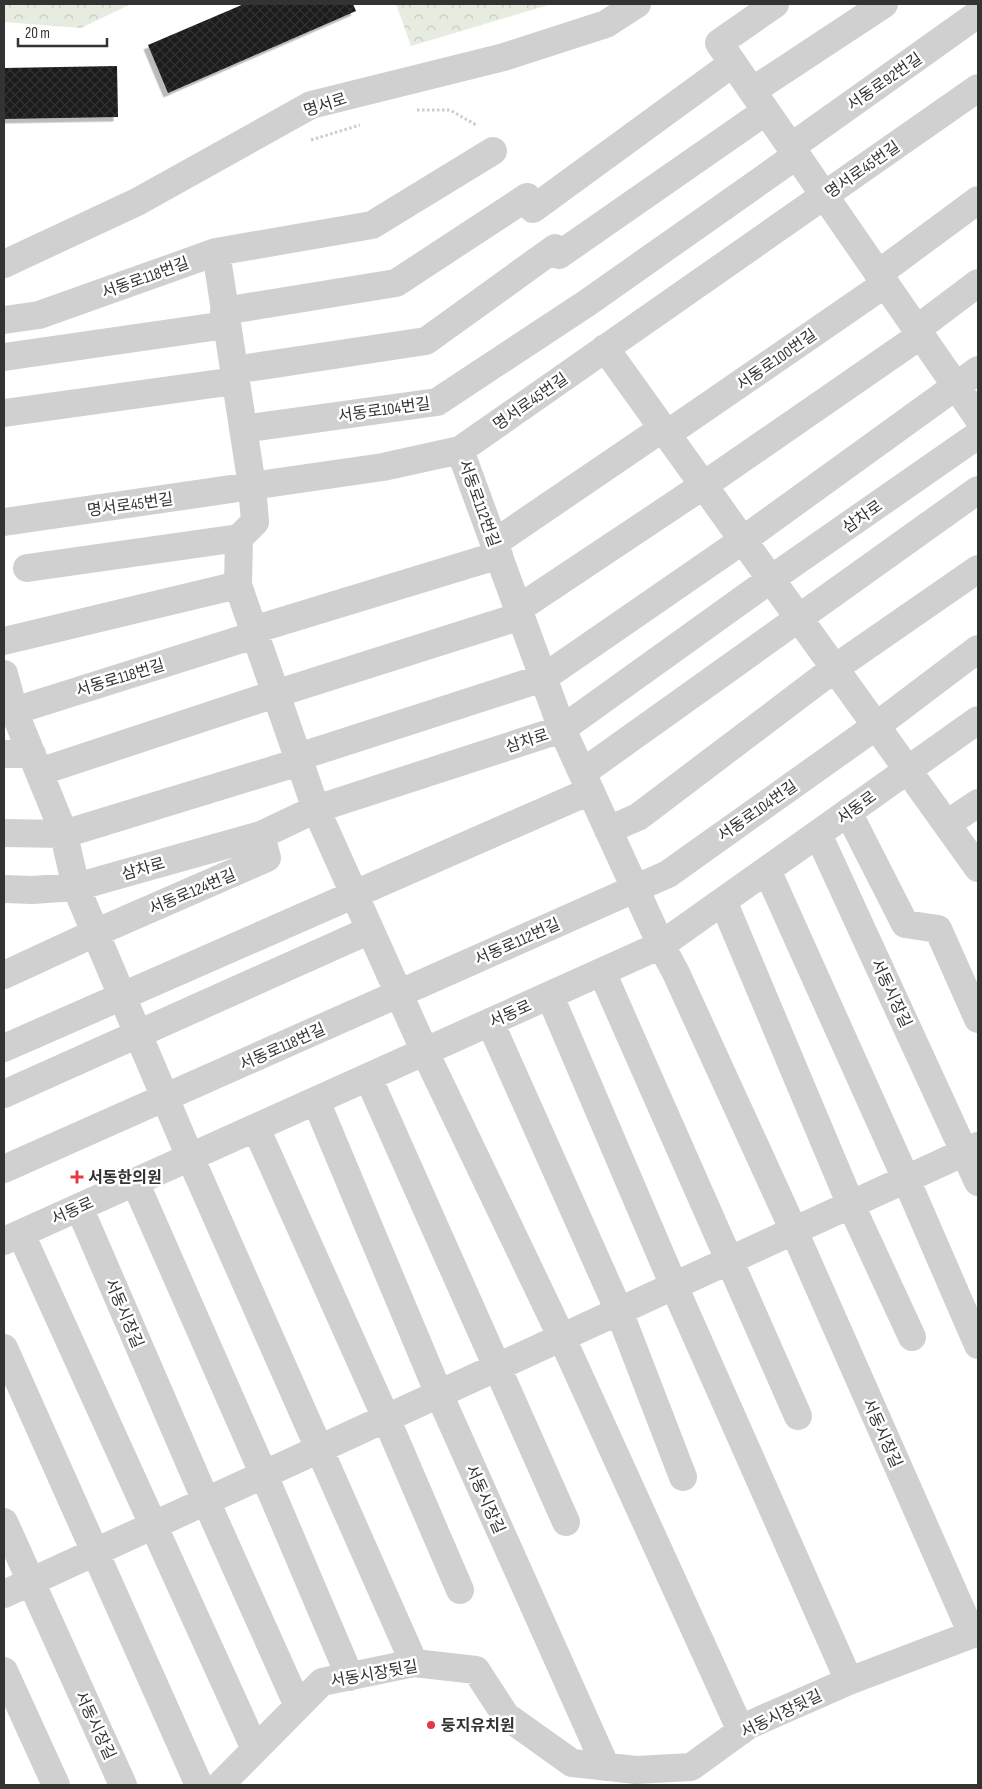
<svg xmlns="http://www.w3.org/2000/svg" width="982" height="1789" font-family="'Sofia Sans Condensed','Noto Sans KR',sans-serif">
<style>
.forest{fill:url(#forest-crowns)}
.building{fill:url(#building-cross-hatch);filter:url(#shadow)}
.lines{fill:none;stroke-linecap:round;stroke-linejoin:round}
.path{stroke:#cdcdcd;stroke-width:3;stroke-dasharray:2.5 2.5;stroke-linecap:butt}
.minor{stroke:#d0d0d0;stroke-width:28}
.poi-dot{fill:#e63946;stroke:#fff;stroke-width:2}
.labels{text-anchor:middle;stroke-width:5;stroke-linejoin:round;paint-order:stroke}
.street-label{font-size:16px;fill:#333;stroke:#fff}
.poi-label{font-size:16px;font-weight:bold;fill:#333;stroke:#fff;text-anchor:start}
</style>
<defs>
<pattern id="forest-crowns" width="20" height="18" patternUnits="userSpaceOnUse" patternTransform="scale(1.25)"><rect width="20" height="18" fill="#e6ecdf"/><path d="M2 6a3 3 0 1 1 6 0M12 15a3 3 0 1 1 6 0" fill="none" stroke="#c6cbc0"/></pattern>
<pattern id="building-cross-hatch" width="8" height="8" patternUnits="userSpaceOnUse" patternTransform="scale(1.25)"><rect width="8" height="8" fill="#1a1a1a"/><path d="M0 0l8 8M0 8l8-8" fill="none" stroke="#333"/></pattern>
<filter id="shadow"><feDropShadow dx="-4.5" dy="4.5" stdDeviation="0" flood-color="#0004"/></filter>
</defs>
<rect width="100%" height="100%" fill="#fff"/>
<path class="forest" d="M4,4H131L81,28L4,22Z
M396,4H552L411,46Z"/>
<path class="building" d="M244,4H353L356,11L168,93L148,45Z
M117,66L118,117L4,119V68Z"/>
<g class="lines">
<path class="path" d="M417,110H450L478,126
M311,140L360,125"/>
<path class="minor" d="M775,4L719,43L978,418
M752,91L884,4
M791,147L978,14
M533,209L733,63
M216,252L252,486L255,522L239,538L238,585L316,809L425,1052L562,1338L741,1731
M559,255L766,111
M4,264L137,202L311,105L504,57L606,24L637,4
M878,274L978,200
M224,311L396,283L527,197
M4,320L39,315L216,252L372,225L493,151
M917,329L978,283
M605,348L978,868
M4,357L226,325
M234,370L426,341L555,248
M4,413L235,381
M243,429L437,402L587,303L797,155
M667,434L885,284
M460,450L562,729L661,945L676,973L794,1231L972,1634
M4,522L383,467L460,450L978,88
M494,543L663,428
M27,568L239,538
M518,609L704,485L921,335
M253,630L499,555
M4,641L238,585
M4,674L14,711L63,831L76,887L190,1157L414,1663
M14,711L255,635
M4,754H32
M298,757L543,678L743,540L978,370
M39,772L275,694L521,616
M582,773L978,490
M848,812L905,924L938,929L978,1019
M947,824L978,803
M608,830L638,817L835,668L978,569
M4,833L64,834L299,762
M818,834L978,1182
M767,870L906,1179L978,1345
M4,889L32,890L76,887L261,835L316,809L562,729L771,579L978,435
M723,901L851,1205L912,1337
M602,972L798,1416
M4,975L95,933L267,858L261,835
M550,996L674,1286L849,1681
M490,1022L619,1311L683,1477
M4,1048L590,791
M368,1077L566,1522
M4,1094L370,930
M316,1101L439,1394L606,1767
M256,1128L386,1418L460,1590
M4,1169L668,874L876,726L978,649
M135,1182L264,1475L350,1677
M79,1207L206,1501L298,1706
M21,1234L255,1749
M4,1241L661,945L978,720
M4,1348L199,1785
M4,1522L123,1785
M4,1594L978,1146
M4,1671L56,1785
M220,1785L322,1682L414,1663L476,1670L506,1716L572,1763L636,1770L691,1767L749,1725L849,1681L978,1632"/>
</g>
<g class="poi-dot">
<path d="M74.5 1169.5h5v5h5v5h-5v5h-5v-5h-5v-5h5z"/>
<circle cx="431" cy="1725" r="5"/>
</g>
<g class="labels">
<g class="street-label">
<text transform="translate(884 81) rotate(-35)" y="6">서동로92번길</text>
<text transform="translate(325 104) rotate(-18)" y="6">명서로</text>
<text transform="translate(862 169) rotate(-35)" y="6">명서로45번길</text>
<text transform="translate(145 277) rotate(-20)" y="6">서동로118번길</text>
<text transform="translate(776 359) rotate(-35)" y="6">서동로100번길</text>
<text transform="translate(530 401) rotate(-35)" y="6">명서로45번길</text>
<text transform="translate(384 409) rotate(-8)" y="6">서동로104번길</text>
<text transform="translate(480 503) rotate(70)" y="6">서동로112번길</text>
<text transform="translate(130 504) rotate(-8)" y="6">명서로45번길</text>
<text transform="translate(862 516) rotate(-35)" y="6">삼차로</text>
<text transform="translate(120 677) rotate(-17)" y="6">서동로118번길</text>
<text transform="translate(527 740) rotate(-18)" y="6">삼차로</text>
<text transform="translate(856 807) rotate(-36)" y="6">서동로</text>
<text transform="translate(757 810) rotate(-35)" y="6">서동로104번길</text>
<text transform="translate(143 868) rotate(-16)" y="6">삼차로</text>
<text transform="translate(192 891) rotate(-23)" y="6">서동로124번길</text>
<text transform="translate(517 941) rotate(-24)" y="6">서동로112번길</text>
<text transform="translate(892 993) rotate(65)" y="6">서동시장길</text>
<text transform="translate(510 1013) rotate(-24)" y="6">서동로</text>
<text transform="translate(282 1046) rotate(-24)" y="6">서동로118번길</text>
<text transform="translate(72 1210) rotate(-24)" y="6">서동로</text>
<text transform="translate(125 1313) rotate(67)" y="6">서동시장길</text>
<text transform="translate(883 1433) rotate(66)" y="6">서동시장길</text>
<text transform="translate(486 1499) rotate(66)" y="6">서동시장길</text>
<text transform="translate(374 1673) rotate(-10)" y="6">서동시장뒷길</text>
<text transform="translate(781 1713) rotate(-26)" y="6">서동시장뒷길</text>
<text transform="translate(96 1725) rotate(65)" y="6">서동시장길</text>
</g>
<g class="poi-label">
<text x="88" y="1183">서동한의원</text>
<text x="441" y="1731">둥지유치원</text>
</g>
</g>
<rect width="982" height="1789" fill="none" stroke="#333333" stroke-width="10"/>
<path d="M18 38v8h89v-8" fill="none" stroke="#333333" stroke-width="2.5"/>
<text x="25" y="38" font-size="15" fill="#333333" stroke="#ffffff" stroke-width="4" paint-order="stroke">20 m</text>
</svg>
